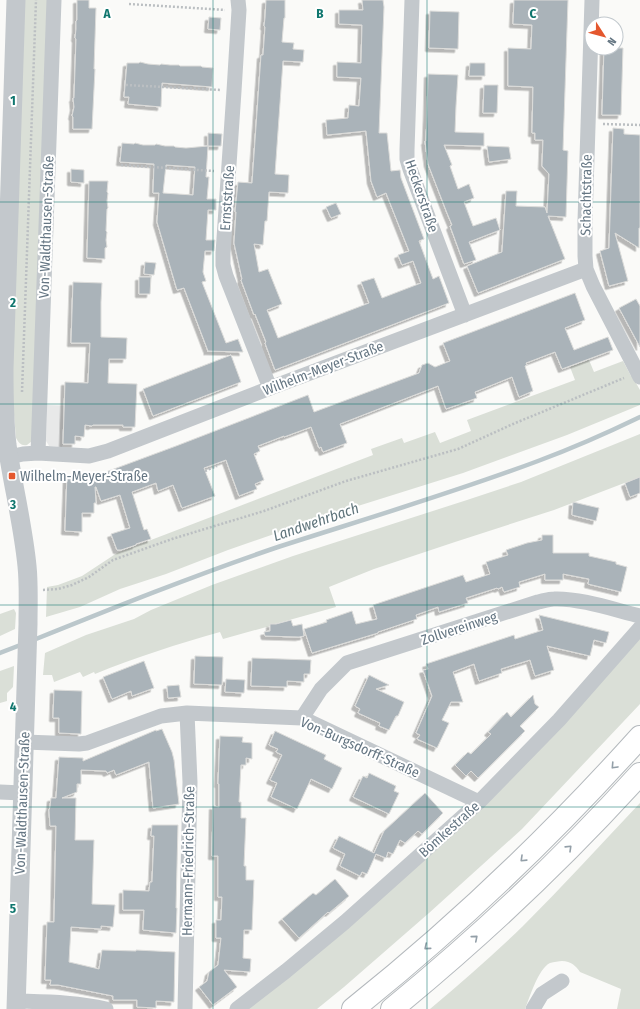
<svg xmlns="http://www.w3.org/2000/svg" width="640" height="1009" font-family="'Fira Sans Condensed',sans-serif">
<style>
.built{fill:#e8e9e9}
.green{fill:#dadfd7}
.lines{fill:none;stroke-linecap:round;stroke-linejoin:round}
.stream{stroke:#bbc7cb;stroke-width:4.5}
.building{fill:#aab3b9;stroke:#dcdcda;fill-rule:evenodd;filter:url(#shadow)}
.motorway-casing{stroke:#b4b9bd;stroke-width:24}
.path{stroke:#bbbfc2;stroke-width:2.5;stroke-dasharray:2 2;stroke-linecap:butt}
.minor{stroke:#c3c8cc;stroke-width:15}
.tertiary{stroke:#c3c8cc;stroke-width:19}
.motorway{stroke:#fff;stroke-width:22}
.oneway{stroke:#939fa8}
.grid{fill:none;stroke:#0f766e;stroke-width:1;stroke-opacity:0.55}
.poi-dot{fill:#e4572e;stroke:#fff;stroke-width:1.5}
.labels{text-anchor:middle;stroke-width:4;stroke-linejoin:round;paint-order:stroke}
.street-label{font-size:14px;fill:#657683;stroke:#fff}
.poi-label{font-size:14px;fill:#657683;stroke:#fff;text-anchor:start}
.water-label{font-size:15px;font-style:italic;fill:#60757c;stroke:#fff}
.grid-label{font-size:13px;text-anchor:middle;font-weight:bold;fill:#0f766e;stroke:#fff;stroke-width:4;stroke-linejoin:round;paint-order:stroke}
</style>
<defs>
<filter id="shadow"><feDropShadow dx="-3.5" dy="3.5" stdDeviation="0" flood-color="#0004"/></filter>
</defs>
<rect width="100%" height="100%" fill="#fafaf8"/>
<path class="built" d="M47,405L76,406L75,444H63L62,447L49,446L48,444L46,441Z"/>
<path class="green" d="M24,0H49L32,441L27,445C21,446 19,443 16,438L11,380Z
M589,360L594,372L623,361L631,376H632L640,390V405L567,435L463,473L326,516L228,550L166,574L120,589L80,607L46,617L47,587L58,585L82,576L117,553L373,455L371,449L402,438L404,443L435,432L440,443L471,431L467,420L575,380L570,367Z
M640,434V477L554,510L455,542L374,569L329,587L336,607L275,624H270V626L223,639L220,632C178,644 136,657 95,674L94,672L83,677L80,672L54,682L52,675H43L45,653L86,635L134,619L151,610L212,585L293,556L467,500L521,482Z
M14,609L16,613L15,629L0,636V614Z
M640,635V704L522,829L429,913L344,987L317,1009H244L299,967Z
M14,666L13,687L7,693V701L0,703V671Z
M640,803V1009H617L621,989L580,972C576,966 571,961 562,961C559,961 554,962 550,963C538,969 530,997 525,1009H430C462,982 493,955 523,926C563,886 601,844 640,803Z"/>
<g class="lines">
<path class="stream" d="M31,641C113,608 195,575 278,547C365,519 453,493 538,461C573,448 607,433 640,417
M0,653L23,644"/>
</g>
<path class="building" d="M77,0H89V8H96L94,69H95L92,129H73V117L72,116L74,107L73,98H74L76,39L75,38L76,29V21L77,20Z
M266,0H285V18H284L282,42L294,43L293,49L304,50L303,62L283,61L275,174L289,175L288,193L269,192L267,221H265L263,245L254,244L259,272L268,269L282,304L267,310L278,338L369,303L361,282L374,278L382,298L421,283L413,261L402,265L398,255L409,251L386,193L377,197L371,181L366,131L327,135L326,120L348,118L349,105L359,106L361,78L337,77V62L361,63L362,25L339,24V10H363L362,0H383L384,7L379,133H387L391,171L400,170L401,178L424,239L419,241L433,279L439,276L449,303L275,370L265,343L266,342L255,314L254,315L241,280L242,279L234,243L236,212H235L238,182L252,183L261,55H263L265,27L264,26L265,18Z
M514,0H568L563,150L568,151L566,217L548,216L565,259L478,293L467,266L502,252L506,191H517L516,206L545,207L547,213L549,174L542,166L543,140H535V133H532L533,87L508,86V48L531,49L532,25L513,24Z
M430,11L459,12L458,49L429,48Z
M209,17L221,18L220,30L208,29Z
M604,48H623L621,115H602Z
M140,62L148,64L160,65L161,64L170,65H179L180,66H201L202,67L213,68L212,87L162,83L161,107L128,104L129,97H124L127,63H139Z
M470,63H485V76H469Z
M428,74L458,75L456,106L455,132L484,133V146L444,145L452,165L450,166L458,189L469,184L474,198L464,202L473,226L496,218L500,230L469,242L476,260L464,264L450,226L452,225L447,213L428,164L425,141H426L427,117Z
M484,85H498L497,113H483Z
M613,128L624,129V134L640,135V228H639V248L615,233L628,281L609,286L600,251L609,248Z
M208,133L222,134L221,146H208Z
M122,143L134,144L135,143L143,145H155L156,144L165,146H174L175,147L186,148L208,146L206,177H209L207,199H216V210H208L206,240H215L214,251H205L203,272L206,281L202,282L226,343L238,339L243,352L207,351H208L184,288L177,290L157,222L159,193H153L154,164L120,162ZM166,165L195,167L193,195L163,193Z
M487,146L509,147L511,159L489,162Z
M71,169L84,170V183L71,182Z
M89,181H108L107,192L108,193L107,201L108,208L107,209L106,231L107,232L106,240L107,247L105,248V259L87,258Z
M336,203L341,214L331,218L326,207Z
M145,262L156,263L154,275L144,274Z
M139,277H151L150,294H139Z
M73,282L102,283L101,302V337L127,338L126,359H109L108,383L137,384L135,427H123V425H93L92,426L85,425L84,437L75,436V444H63L65,382L88,383L90,343H71Z
M575,293L585,320L565,328L574,350L608,337L613,350L562,369L555,352L526,363L527,365L525,366L533,391L519,397L512,377L475,392L477,398L446,409L438,386L340,424L347,443L323,452L321,447L319,448L311,427L284,437V436L258,446L260,451L254,454L264,480L255,484L257,489L239,496L226,460L204,468L215,496L182,508L173,485L158,491L156,483L132,492L144,530L147,529L151,539L136,544V545L121,550H117L111,534L130,528L120,495L101,501L96,487H95L96,503H94V513H82V532L65,531L67,475L95,476L176,446L308,395L314,412L419,373L422,365L428,363L435,367L450,361L443,343Z
M636,299L640,306V347L619,308Z
M231,355L241,382L153,416L143,389Z
M640,477V493L630,497L625,483Z
M573,502L599,508L596,521L572,515Z
M542,535H553V553H589V556L616,562V564L627,567L621,592L588,584L589,579L563,574V580H545V574L519,582L520,587L504,592L502,587L498,589L497,588L466,598L468,603L439,612L438,607L416,615L417,619L378,632V633L312,653L304,629L327,622L326,620L352,611L356,624L377,619L373,605L463,575L466,582L490,574L486,562L508,555L506,550L527,543L542,540Z
M539,615L609,632L606,643L594,640L590,656L547,646L554,670L535,676L530,660L501,669L502,673L479,681L474,664L453,672L463,702H451L442,720L449,723L437,748L417,739L420,735L416,733L432,696L423,670L428,669L426,664L514,635L515,639L543,630Z
M291,620L293,626L302,624L304,636L299,637L265,636L264,632L270,631V624H276Z
M195,656L223,657L222,685L194,684Z
M252,658L311,660L310,674H304V682L287,681V687L251,686Z
M144,661L154,688L132,696L131,691L112,699L103,677Z
M369,675L389,685L376,689L404,702L398,716H396L389,730L379,726L380,723L358,713L360,709L355,706Z
M226,679L245,680L244,693L225,692Z
M179,685L181,697L168,698L167,686Z
M54,690L82,691L81,734L59,733V718H53Z
M533,695L535,704L539,707L520,726L525,731L478,778L471,771L466,776L455,765L468,752L471,754L491,734L488,732L507,712L511,717Z
M162,729L172,752L174,760L179,804L153,808L149,762L116,775L114,770L107,773L106,771L81,770V784H77V792L62,798H76L75,840H94L92,904L115,905L113,927L101,926V929L71,927L69,962L99,969L102,950L136,951V950L175,952L174,1002L156,1001V1008L137,1007V1000H113V996L58,985H50L51,980H45L47,922H54L56,826H50L49,810L50,807L51,798H56L59,757L83,758V761L156,730V731Z
M275,731L326,755L324,759L342,768L332,789L311,779L297,809L271,797L277,783L270,780L282,755L276,752L278,749L269,745Z
M220,736L243,737L242,742L252,743V759L246,758V765H241L239,802H241V818H246L244,866H246V880H254L252,930H244L243,958L251,959L250,972L224,970L237,987L213,1005L199,987L207,981L209,972L218,965L221,938H216V920H221L222,897H218V856H212L213,806L219,807V784H218Z
M369,773L396,786L394,791L399,793L389,814L353,797L363,776L367,778Z
M425,793L443,813L422,834L418,831L405,843L400,840L393,854L388,852L386,858L376,854L367,874L362,872L360,876L340,866L345,854L333,848L339,836L374,853L384,831Z
M152,825H178L176,908H177L176,933L143,930L144,910H123V890L149,891L150,882H152L154,836H151Z
M335,879L349,896L329,913L328,912L299,938L282,919L313,893L316,895Z"/>
<g class="lines">
<g class="motorway-casing">
<path id="motorway" d="M353,1009C456,927 552,835 640,737
M392,1009C480,937 564,858 640,774"/>
</g>
<path class="path" d="M129,4L225,10
M126,85L221,90
M603,124L640,125
M121,165L214,171
M22,392L36,0
M205,471L217,466
M43,590L58,589L72,585L89,577L113,560L172,539L264,511L346,481L458,449L513,424L624,378"/>
<path class="minor" d="M238,0L239,10L234,91L223,253V265L226,276L270,388
M412,0L407,150V159L410,169L465,315
M592,0L585,221V256L586,269L593,286L640,377
M38,453L54,0
M9,457L23,454L38,453L89,456L108,451L270,388L586,269
M302,718L321,689L347,663L538,602C543,601 549,599 554,599C580,598 615,610 640,616
M24,742L79,744L87,743L161,716L187,713L302,718L479,802
M0,792L22,793
M16,1001C46,1002 76,1002 106,1009
M185,1009L190,782L187,713
M237,1009L286,971L345,922L479,802L559,720L640,628
M533,1009L542,994L562,981"/>
<path class="tertiary" d="M16,1009L28,624C28,605 29,585 27,566C23,525 13,486 7,445C4,420 4,394 4,369L16,0"/>
<use href="#motorway" class="motorway"/>
</g>
<defs><path id="oneway-chevron" d="M-2-3.5L2.5 0L-2 3.5" fill="none" stroke-width="1.6" stroke-linecap="round" stroke-linejoin="round"/></defs>
<g class="oneway">
<use href="#oneway-chevron" transform="translate(614 766) rotate(133)"/>
<use href="#oneway-chevron" transform="translate(569 848) rotate(-44)"/>
<use href="#oneway-chevron" transform="translate(523 859) rotate(136)"/>
<use href="#oneway-chevron" transform="translate(475 938) rotate(-41)"/>
<use href="#oneway-chevron" transform="translate(427 947) rotate(140)"/>
</g>
<path class="grid" d="M213,0V1009M427,0V1009M0,202H640M0,404H640M0,605H640M0,807H640"/>
<rect class="poi-dot" x="8" y="472" width="8" height="8" rx="2"/>
<g class="labels">
<g class="street-label">
<text transform="translate(586 195) rotate(-89)" y="5">Schachtstraße</text>
<text transform="translate(422 196) rotate(71)" y="5">Heckerstraße</text>
<text transform="translate(227 198) rotate(-86)" y="5">Ernststraße</text>
<text transform="translate(46 227) rotate(-88)" y="5">Von-Waldthausen-Straße</text>
<text transform="translate(323 368) rotate(-21)" y="5">Wilhelm-Meyer-Straße</text>
<text transform="translate(459 628) rotate(-18)" y="5">Zollvereinweg</text>
<text transform="translate(360 747) rotate(24)" y="5">Von-Burgsdorff-Straße</text>
<text transform="translate(22 803) rotate(-88)" y="5">Von-Waldthausen-Straße</text>
<text transform="translate(449 829) rotate(-42)" y="5">Bömkestraße</text>
<text transform="translate(188 861) rotate(-89)" y="5">Hermann-Friedrich-Straße</text>
</g>
<g class="poi-label">
<text x="20" y="481">Wilhelm-Meyer-Straße</text>
</g>
<g class="water-label">
<text transform="translate(316 522) rotate(-19)" y="5">Landwehrbach</text>
</g>
</g>
<g class="grid-label">
<text x="107" y="18">A</text>
<text x="320" y="18">B</text>
<text x="533" y="18">C</text>
<text x="13" y="105">1</text>
<text x="13" y="307">2</text>
<text x="13" y="509">3</text>
<text x="13" y="711">4</text>
<text x="13" y="913">5</text>
</g>
<g transform="translate(604 36) rotate(126)"><circle r="19" fill="#ffffff" stroke="#c1c8cd"/>
<path d="M0-3L7 15L0 10L-7 15Z" fill="#e4572e"/>
<text y="-6" font-size="11" font-weight="bold" text-anchor="middle" fill="#657683">N</text>
</g>
</svg>
